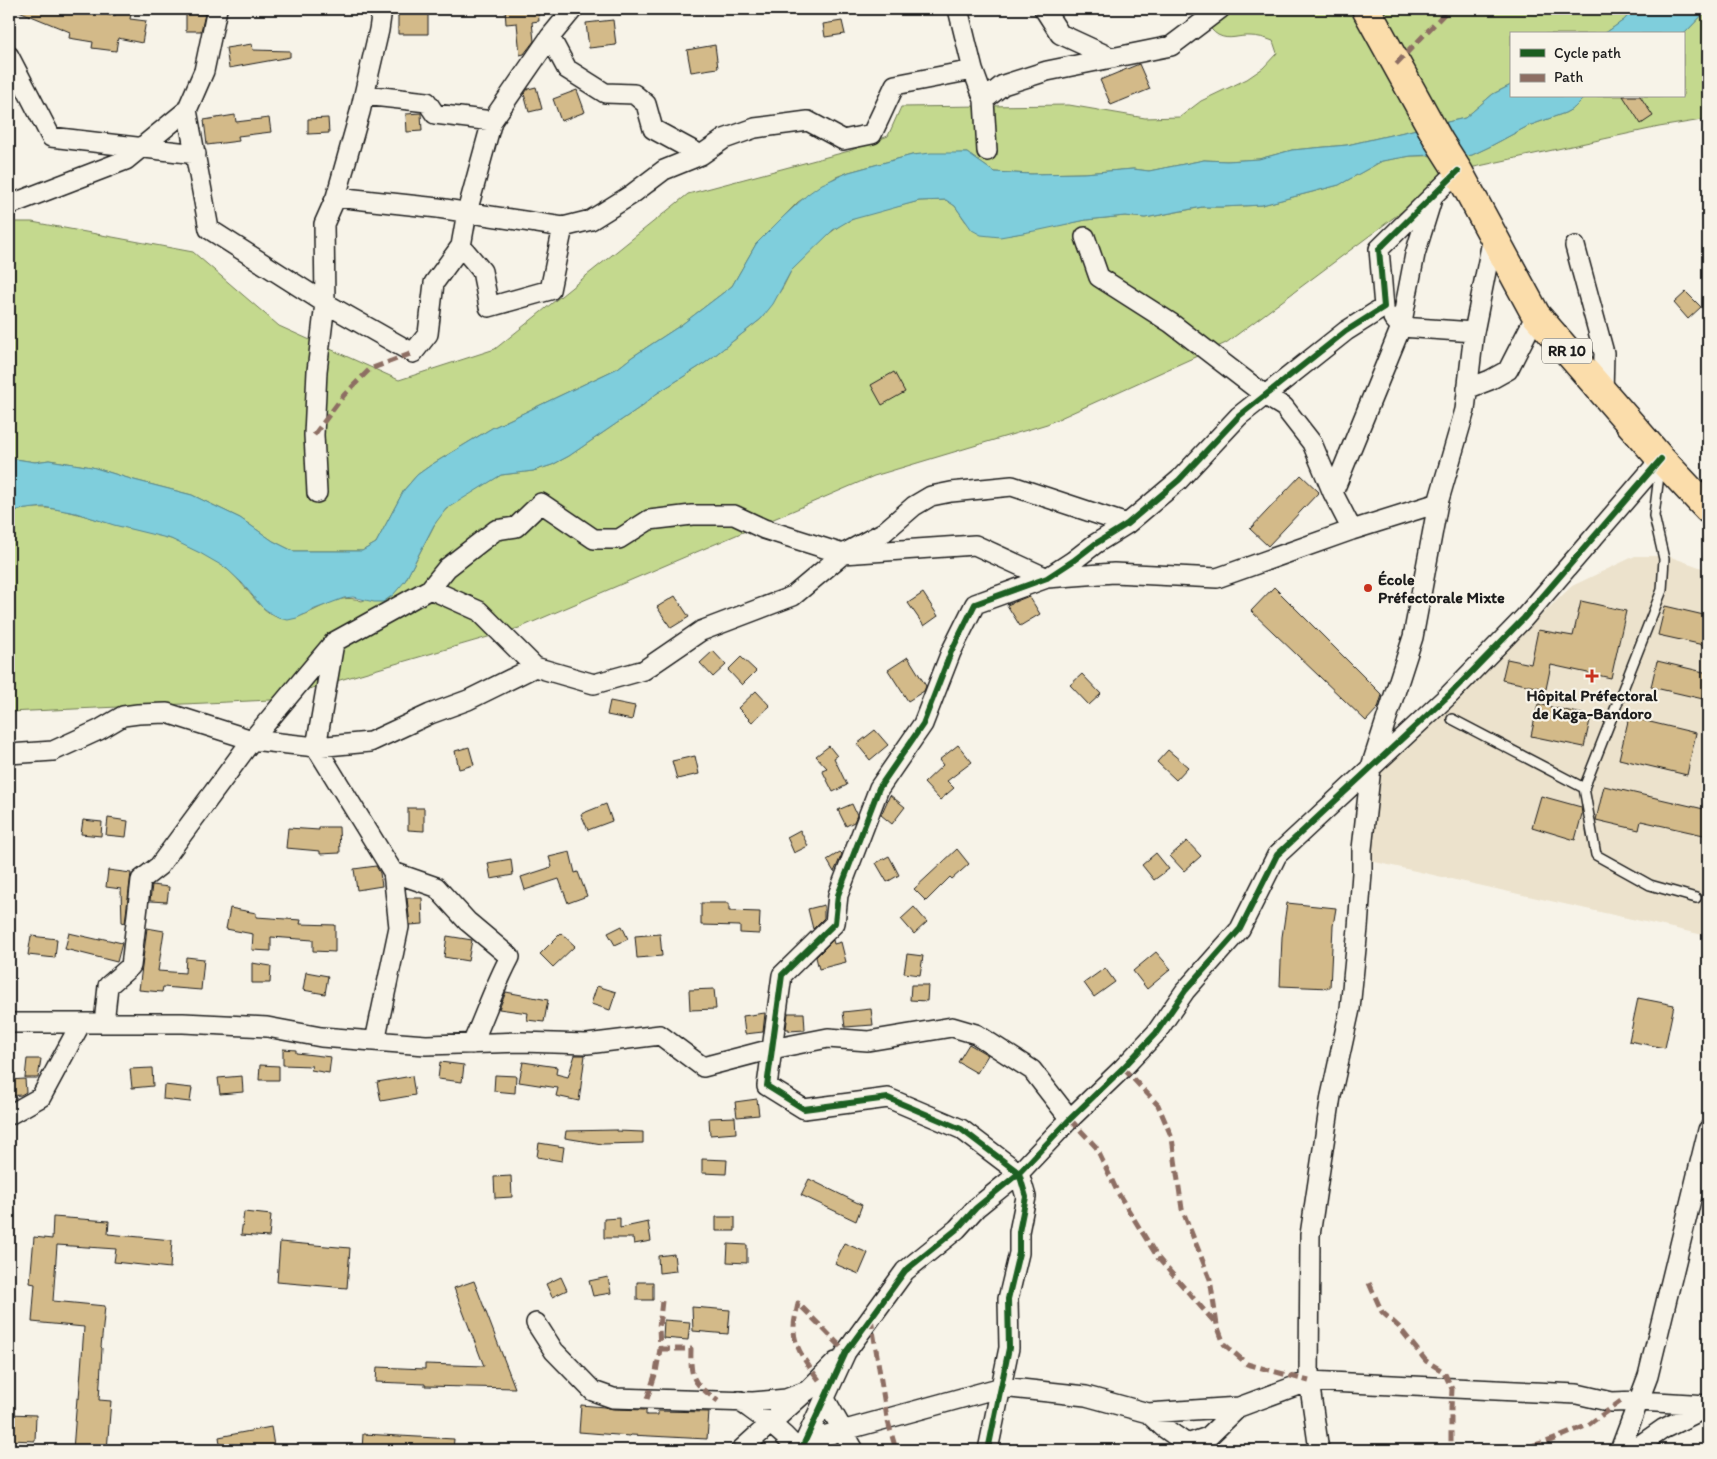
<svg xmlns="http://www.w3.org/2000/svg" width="1717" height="1459" font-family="Itim,sans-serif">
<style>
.built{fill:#ece2cc}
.green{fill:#c4d98e;stroke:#707a55}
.water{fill:#7fcedc;stroke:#57878f}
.building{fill:#d3ba89;stroke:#1c1c1c}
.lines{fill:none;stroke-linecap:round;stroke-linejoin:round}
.service-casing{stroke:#1c1c1c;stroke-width:12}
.minor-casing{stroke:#1c1c1c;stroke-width:22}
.primary-casing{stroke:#1c1c1c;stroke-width:31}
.service{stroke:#f7f3e8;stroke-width:9}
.minor{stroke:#f7f3e8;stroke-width:19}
.primary{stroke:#fbddab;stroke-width:28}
.quiet{stroke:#8d6e63;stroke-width:5;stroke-dasharray:10 5;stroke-linecap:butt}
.cycleway-casing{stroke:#f7f3e8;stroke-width:9}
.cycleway{stroke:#1b5e20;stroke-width:6}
.poi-dot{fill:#c8321e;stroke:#f7f3e8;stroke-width:2}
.labels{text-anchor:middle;stroke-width:4.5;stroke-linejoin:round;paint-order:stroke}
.shield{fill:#f7f3e8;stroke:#5e5c59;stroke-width:1}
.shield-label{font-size:15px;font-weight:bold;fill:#1c1c1c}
.poi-label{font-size:16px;font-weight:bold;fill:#1c1c1c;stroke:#f7f3e8;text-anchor:start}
</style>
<rect width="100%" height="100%" fill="#f7f3e8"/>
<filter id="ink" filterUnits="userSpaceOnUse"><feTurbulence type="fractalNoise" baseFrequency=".02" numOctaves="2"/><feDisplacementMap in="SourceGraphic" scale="10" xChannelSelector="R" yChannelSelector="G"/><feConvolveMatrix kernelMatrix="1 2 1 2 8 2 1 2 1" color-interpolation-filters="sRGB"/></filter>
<g filter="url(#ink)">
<path class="built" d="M1635,556H1668L1708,570V936L1357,858L1380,767L1572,586Z"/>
<path class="green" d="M1200,9H1634L1624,20L1604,34H1511V85L1493,94L1465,118L1347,145L1292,150L1259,159L1227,161L1204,160L1149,171L1133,169L1084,173L1031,174L994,172L967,153L912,155L849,172L836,177L798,202L756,244L732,286L681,325L632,357L618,368L492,428L431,465L417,475L404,490L376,543L362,551H293L273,541L240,518L192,495L134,480L92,467L49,460L35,462L9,458V222H32L193,252L279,326L399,380L495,349L688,194L849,151L888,136L901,107L1069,105L1145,118L1180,117L1201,101L1247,79L1263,68L1277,53L1273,41C1265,38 1258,36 1250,36C1239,35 1229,41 1218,35C1209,30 1204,17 1200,9Z
M1708,9V119L1659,127L1456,171L1226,343L1047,424L874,476L519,628L271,700L9,712V511C21,510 35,507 46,508C71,510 93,519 116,525C134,530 154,533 171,539C190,547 212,557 228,570C243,581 262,615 280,618C310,623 332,589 362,601L405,581L439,516L453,503L501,475L533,471L552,465L569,456L642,406L656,394L705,363L761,319L783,287L791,271L826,236L842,224L860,216L919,201L946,200L955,206L966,222L1011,235L1086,220L1125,216L1145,218L1203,207H1222L1262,205L1339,185L1382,161L1411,156L1472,155L1489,147L1528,126L1565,113L1574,108L1586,96H1683V35Z"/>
<path class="water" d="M1634,9H1708L1683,35V34H1604L1624,20Z
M1511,85V96H1586L1574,108L1565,113L1528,126L1489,147L1472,155L1461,157L1431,155L1411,156L1382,161L1339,185L1262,205L1222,207H1202L1145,218L1125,216L1086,220L1040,230L1000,237L981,235L972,230L955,206L946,200L919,201L850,220L833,230L791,271L773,304L761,319L705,363L656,394L642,406L569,456L552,465L533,471L501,475L446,509L434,525L405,581L393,595L383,602H374L353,597L344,598L315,609L297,618L288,620L278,618L262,607L242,583L226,568L200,553L171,539L114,525L76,513L44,507L9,511V458L35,462L49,460L92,467L134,480L192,495L240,518L273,541L293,551H362L376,543L404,490L417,475L431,465L492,428L618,368L632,357L681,325L732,286L756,244L782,218L808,194L822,184L849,172L912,155L931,153H967L994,172L1031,174L1084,173L1133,169L1149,171L1204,160L1227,161L1259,159L1292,150L1347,145L1465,118L1493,94Z"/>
<path class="building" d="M14,9H86V11L115,16L116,9H132L130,19L146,21L142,43L118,38L116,51L92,48L93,42L69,38L70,32Z
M505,9H538L539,21L532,22L534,41L524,54L520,55L517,23L506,24Z
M186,14H205L201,31H186Z
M398,14H428V34H398Z
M613,20L616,45L589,48L586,23Z
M842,21L845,34L825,37L823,24Z
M252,44L253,50L290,51V57L229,68L226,48Z
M715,45L718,68L691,72L687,50Z
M1139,64L1150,89L1111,105L1100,80Z
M536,87L542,109L529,112L524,94L528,89Z
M577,90L585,112L561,121L553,99Z
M1623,96H1640L1653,116L1641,124Z
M421,113L422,131L407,132L406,114Z
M235,115L236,122L269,118L271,132L238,136L239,141L207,145L204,120Z
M328,118L329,133L308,134V119Z
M1686,292L1701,307L1688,319L1674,303Z
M894,372L905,392L882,405L871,385Z
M1301,475L1319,492L1268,546L1250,529Z
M1274,587L1382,695L1378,708L1366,721L1251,611Z
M923,593L938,616L924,626L908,603Z
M675,596L689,617L671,628L657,607Z
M1029,596L1040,614L1020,626L1007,605Z
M1581,601L1626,611L1611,678L1551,665L1546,689L1502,680L1507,659L1531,664L1538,630L1573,636Z
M1665,606L1708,616V646L1658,635Z
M713,651L726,665L713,677L700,663Z
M741,657L756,671L742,685L728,670Z
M908,657L926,686L924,691L908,701L888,670Z
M1657,661L1708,673L1703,699L1651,687Z
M1082,674L1101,694L1089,705L1070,685Z
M756,691L770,706L752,722L738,708Z
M610,701L635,706L632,720L607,715Z
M1538,704L1591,716L1584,747L1531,736Z
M1629,717L1696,733L1687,775L1619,759Z
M875,730L888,745L870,760L857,744Z
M958,745L972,762L947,781L954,788L940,800L924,783L943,765L939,760Z
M829,746L837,756L834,758L847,785L833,792L822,770L827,768L816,756Z
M469,747L474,765L459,769L455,751Z
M1168,750L1188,767L1176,780L1157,762Z
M695,756L699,774L677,779L672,761Z
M1604,786L1708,810V836L1641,821L1639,830L1596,820Z
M890,795L905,807L892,824L881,815Z
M1541,796L1581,807L1582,814L1575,840L1532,827Z
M606,804L612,821L588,830L581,814Z
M852,804L857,815L854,822L846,826L838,810Z
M408,808H424V831L408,830Z
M108,818L128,821L126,837L106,835Z
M83,820L102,822L101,836L81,834Z
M319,827H339L340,853L320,854V851L286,848L288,828L319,830Z
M800,830L808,846L794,853L787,837Z
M1187,841L1201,856L1184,871L1170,856Z
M957,849L969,864L952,879L950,877L926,901L914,889Z
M570,852L575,873L578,872L587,896L568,903L559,879L525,890L521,877L552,867L549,857Z
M840,852L842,854L834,872L827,860Z
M1156,853L1169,869L1154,880L1142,865Z
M889,856L899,875L887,882L876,863Z
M511,859L513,875L491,879L488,863Z
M376,866L380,873L382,886L357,890L354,869Z
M108,870L131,873L125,923L122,922L121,889L106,887Z
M152,885L169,887L167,902L150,901Z
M407,898H422L423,924L410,925Z
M701,903H729V911L760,912L759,934L740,933V926L701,925Z
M1287,903L1336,908L1333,926L1330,988L1280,986L1282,937Z
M824,905V918L813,929L808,909Z
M914,907L927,922L914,934L901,919Z
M230,908L256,913V917L301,920L300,924L335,925V952L313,951V940L271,937V951L252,950L253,934L226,929Z
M622,926L628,939L615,945L608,933Z
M147,928L164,931L158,971L185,973L186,957L204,959L201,990L163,987L162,992L139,990Z
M69,933L100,940V938L122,943L117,962L65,949Z
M561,933L575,946L553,967L540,954Z
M660,934L662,956L637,958L635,936Z
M31,936L57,939L55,958L28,955Z
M447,936L472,940L468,961L444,957Z
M833,940L834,944L841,942L846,962L819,969L816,957Z
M1156,952L1171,969L1147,989L1133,971Z
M907,954L923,956L920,975L904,973Z
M252,963L271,966L270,983H252Z
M1105,968L1115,982L1094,997L1084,983Z
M306,972L328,976L325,994L303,990Z
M911,985H928L927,1001L910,1000Z
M597,986L616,992L610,1010L591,1004Z
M714,989L716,1009L690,1010L689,990Z
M506,992L548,1000L544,1022L527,1020L528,1013L499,1009Z
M1638,998L1674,1005L1665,1048L1629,1041Z
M871,1009L873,1025L845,1027L843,1012Z
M765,1013L763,1032L745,1034L743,1016Z
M788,1013H804L805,1030L789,1031V1029H786Z
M969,1044L988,1055L977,1073L958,1062Z
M283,1049L296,1050V1053L331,1057L329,1073L311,1070L312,1066L283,1065Z
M575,1055H585L579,1101L556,1096L558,1088L519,1082L523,1062L557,1067L556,1074L568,1077Z
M27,1059H41L38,1078H25Z
M440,1062L464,1065L462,1082L438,1079Z
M260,1065L279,1066V1080H259Z
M152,1068L153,1086L132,1088L130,1069Z
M495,1075L516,1076L515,1093L494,1091Z
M242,1076L243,1092L220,1094L218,1078Z
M412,1076L415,1095L381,1101L377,1082Z
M25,1079L26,1092L21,1095L9,1096V1080Z
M164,1085L192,1088L190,1102L163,1099Z
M757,1099L759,1115L737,1117L735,1102Z
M735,1117L736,1133L710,1135L709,1118Z
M617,1130V1131L643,1132V1143L602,1144L565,1138L566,1131Z
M539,1143L564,1147L562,1161L537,1157Z
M702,1159L727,1160L726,1174L702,1173Z
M511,1176L512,1197L495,1198L494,1177Z
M809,1179L862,1205L856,1221L801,1195Z
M244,1212L271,1215L269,1237L241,1235Z
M53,1217L109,1221L108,1234L172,1240L170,1268L114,1262L116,1249L57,1245L53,1301L105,1306L101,1347L102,1348L99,1400L111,1401L107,1450H73L77,1398L79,1399L84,1327L32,1322L35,1284L30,1283L34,1237L52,1239Z
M716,1217H735V1231H716Z
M620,1218V1228L648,1222L651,1241L634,1244L633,1238H604V1219Z
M280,1242L350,1248L347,1288L277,1282Z
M844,1243L868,1253L859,1274L835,1264Z
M728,1244L747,1245V1263L727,1262Z
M674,1254L676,1271L659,1273L658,1256Z
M561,1277L567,1290L552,1297L546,1284Z
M608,1277L611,1293L593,1296L589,1281Z
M474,1281L515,1388L425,1386V1384L376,1382L377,1367L425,1369V1364L484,1366L454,1288Z
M637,1282H653V1300H637Z
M692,1307L730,1310L728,1334L693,1331Z
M664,1320L690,1322L688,1340L663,1338Z
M581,1405L604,1407L613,1409L646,1410V1415H658V1411L709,1412L707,1439L631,1435L630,1436L579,1432Z
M9,1414L36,1415L35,1441L9,1440Z
M271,1427L274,1446L254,1450H221L219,1437Z
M363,1434L454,1439L453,1450H362Z"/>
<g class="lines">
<g class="service-casing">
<path id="service" d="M1452,719L1584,788L1596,855L1650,885L1696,898
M1584,788L1662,590L1664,559L1654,516L1660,467"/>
</g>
<g class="minor-casing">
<path id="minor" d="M958,9L973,70L984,100L987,151
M1044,9L1060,34L1112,58
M550,37L567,69L605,93L634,94L646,104L653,129L701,155
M9,56L51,137L196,154
M364,95L427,102L435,114L492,121
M984,100L1003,85L1047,71L1171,46L1220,9
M187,110L209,229L325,303L413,353L428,334L434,283L461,246L467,212L492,121L550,37L573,9
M336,197L438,208L563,227L591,220L631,195L664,170L701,155L724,139L755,128L808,121L843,140L872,134L895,85L973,70
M9,205L126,160L187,110L204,71L217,9
M1085,237L1099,277L1171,323L1266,396L1284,407L1312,443L1333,493L1352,530
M461,246L482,271L489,307L550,290L563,227
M1575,246L1604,353L1603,393
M1393,318L1401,327L1474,332
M1467,389L1490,380L1508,370L1536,315
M317,493L314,435L317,371L325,303L324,224L336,197L360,112L379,30L382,9
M1333,493L1401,327L1415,254L1432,199
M430,589L447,568L496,530L516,527L541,503L594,539H619L649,520L692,515H734L764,529L843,554L975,545L1047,578L1114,573L1217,578L1352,530L1438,503
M334,643L316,747L393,872L399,927L375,1041
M9,754L53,751L99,730L123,716L138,714L167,713L252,740L316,747L370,742L430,714L468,700L535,667L594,684L644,670L701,631L793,596L843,554L884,532L914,506L931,496L951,492L1012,486L1127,524
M393,872L436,887L467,921L510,957C495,985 485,1015 472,1044
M9,1023H183L267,1027L321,1037L426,1045L521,1042L587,1044L660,1035L703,1067L772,1049L828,1038L868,1041L952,1027L976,1034L1032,1070L1070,1119
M104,1023L108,986L131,966L141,880L159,866L252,740L334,642L430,589L479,611L535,667
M9,1115L41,1097L81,1023
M536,1323L554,1351L593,1391L613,1398L753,1402L786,1399L807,1391L836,1362
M822,1390L825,1399L854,1450
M740,1401C754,1412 789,1435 796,1450
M1148,1413L1163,1427L1187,1444L1208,1437L1239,1407
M805,1441L1002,1387L1086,1396L1148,1413L1239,1407L1309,1381L1577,1394L1612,1402L1639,1401L1708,1405
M741,1450L802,1395
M801,1450L846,1352L905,1271L957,1229L976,1208L1019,1173L1070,1119L1123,1068L1156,1033L1185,991L1240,929L1277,855L1449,695L1524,618L1661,459
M988,1450L1009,1348L1008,1299L1019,1253V1232L1026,1197L1019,1173L961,1129L888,1098L804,1109L767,1086L782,975L835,923L838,895L879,788L923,724L951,652L975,604L1047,578L1073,561L1095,544L1127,524L1179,480L1239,416L1346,331L1384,307L1379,249L1458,171
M1319,1450L1309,1381L1310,1235L1331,1096L1350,1009L1358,928L1362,873V849L1371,767L1413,637L1438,503L1465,410L1474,332L1493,236
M1620,1450L1648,1376L1708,1130
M1633,1450L1663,1429L1708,1407"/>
</g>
<g class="primary-casing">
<path id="primary" d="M1366,9L1439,141L1458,171L1536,315L1661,459L1708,509"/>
</g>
<use href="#service" class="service"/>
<use href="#minor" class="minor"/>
<use href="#primary" class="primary"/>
<path class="quiet" d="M1396,64L1449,9
M314,435L344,395L370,369L413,353
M1123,1068L1158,1105L1172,1138L1182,1209L1210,1279L1217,1325L1224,1344L1247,1364L1309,1381
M1070,1119L1096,1147L1118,1193L1158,1258L1217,1325
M1369,1283L1382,1312L1399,1327L1426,1361L1444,1372L1452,1389L1451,1408V1450
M871,1318L887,1418L896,1450
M660,1349H691C690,1381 694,1383 718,1401
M819,1380C808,1365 793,1347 794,1327C794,1319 797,1311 798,1303L846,1352
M647,1399L656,1372L660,1349L659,1327L662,1301
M1518,1450L1552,1440L1588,1425L1621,1401"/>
<g class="cycleway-casing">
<path id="cycleway" d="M801,1450L846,1352L905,1271L957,1229L976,1208L1019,1173L1070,1119L1123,1068L1156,1033L1185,991L1240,929L1277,855L1449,695L1524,618L1661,459
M988,1450L1009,1348L1008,1299L1019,1253V1232L1026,1197L1019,1173L961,1129L888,1098L804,1109L767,1086L782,975L835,923L838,895L879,788L923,724L951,652L975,604L1047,578L1073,561L1095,544L1127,524L1179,480L1239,416L1346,331L1384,307L1379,249L1458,171"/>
</g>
<use href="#cycleway" class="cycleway"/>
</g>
</g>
<g class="poi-dot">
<circle cx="1368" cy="588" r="5"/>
<path d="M1589.5 668.5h5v5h5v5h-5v5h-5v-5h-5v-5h5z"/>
</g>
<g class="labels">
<rect class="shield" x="1542" y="338.5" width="50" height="25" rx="4"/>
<g class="shield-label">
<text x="1567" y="356">RR 10</text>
</g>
<g class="poi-label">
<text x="1378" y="585">École<tspan x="1378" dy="18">Préfectorale Mixte</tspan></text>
<text x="1592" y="701" text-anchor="middle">Hôpital Préfectoral<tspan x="1592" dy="18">de Kaga-Bandoro</tspan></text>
</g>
</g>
<rect width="1717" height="1459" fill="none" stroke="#f7f3e8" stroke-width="30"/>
<rect x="15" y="15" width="1687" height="1429" fill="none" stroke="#1c1c1c" stroke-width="2" filter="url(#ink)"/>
<rect x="1510" y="32" width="175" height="65" fill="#f7f3e8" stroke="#9f9d96"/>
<rect x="1520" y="49" width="25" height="8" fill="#1b5e20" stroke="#9f9d96"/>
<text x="1554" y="58" font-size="15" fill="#1c1c1c">Cycle path</text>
<rect x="1520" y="74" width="25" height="8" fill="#8d6e63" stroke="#9f9d96"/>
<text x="1554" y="82" font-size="15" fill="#1c1c1c">Path</text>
</svg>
